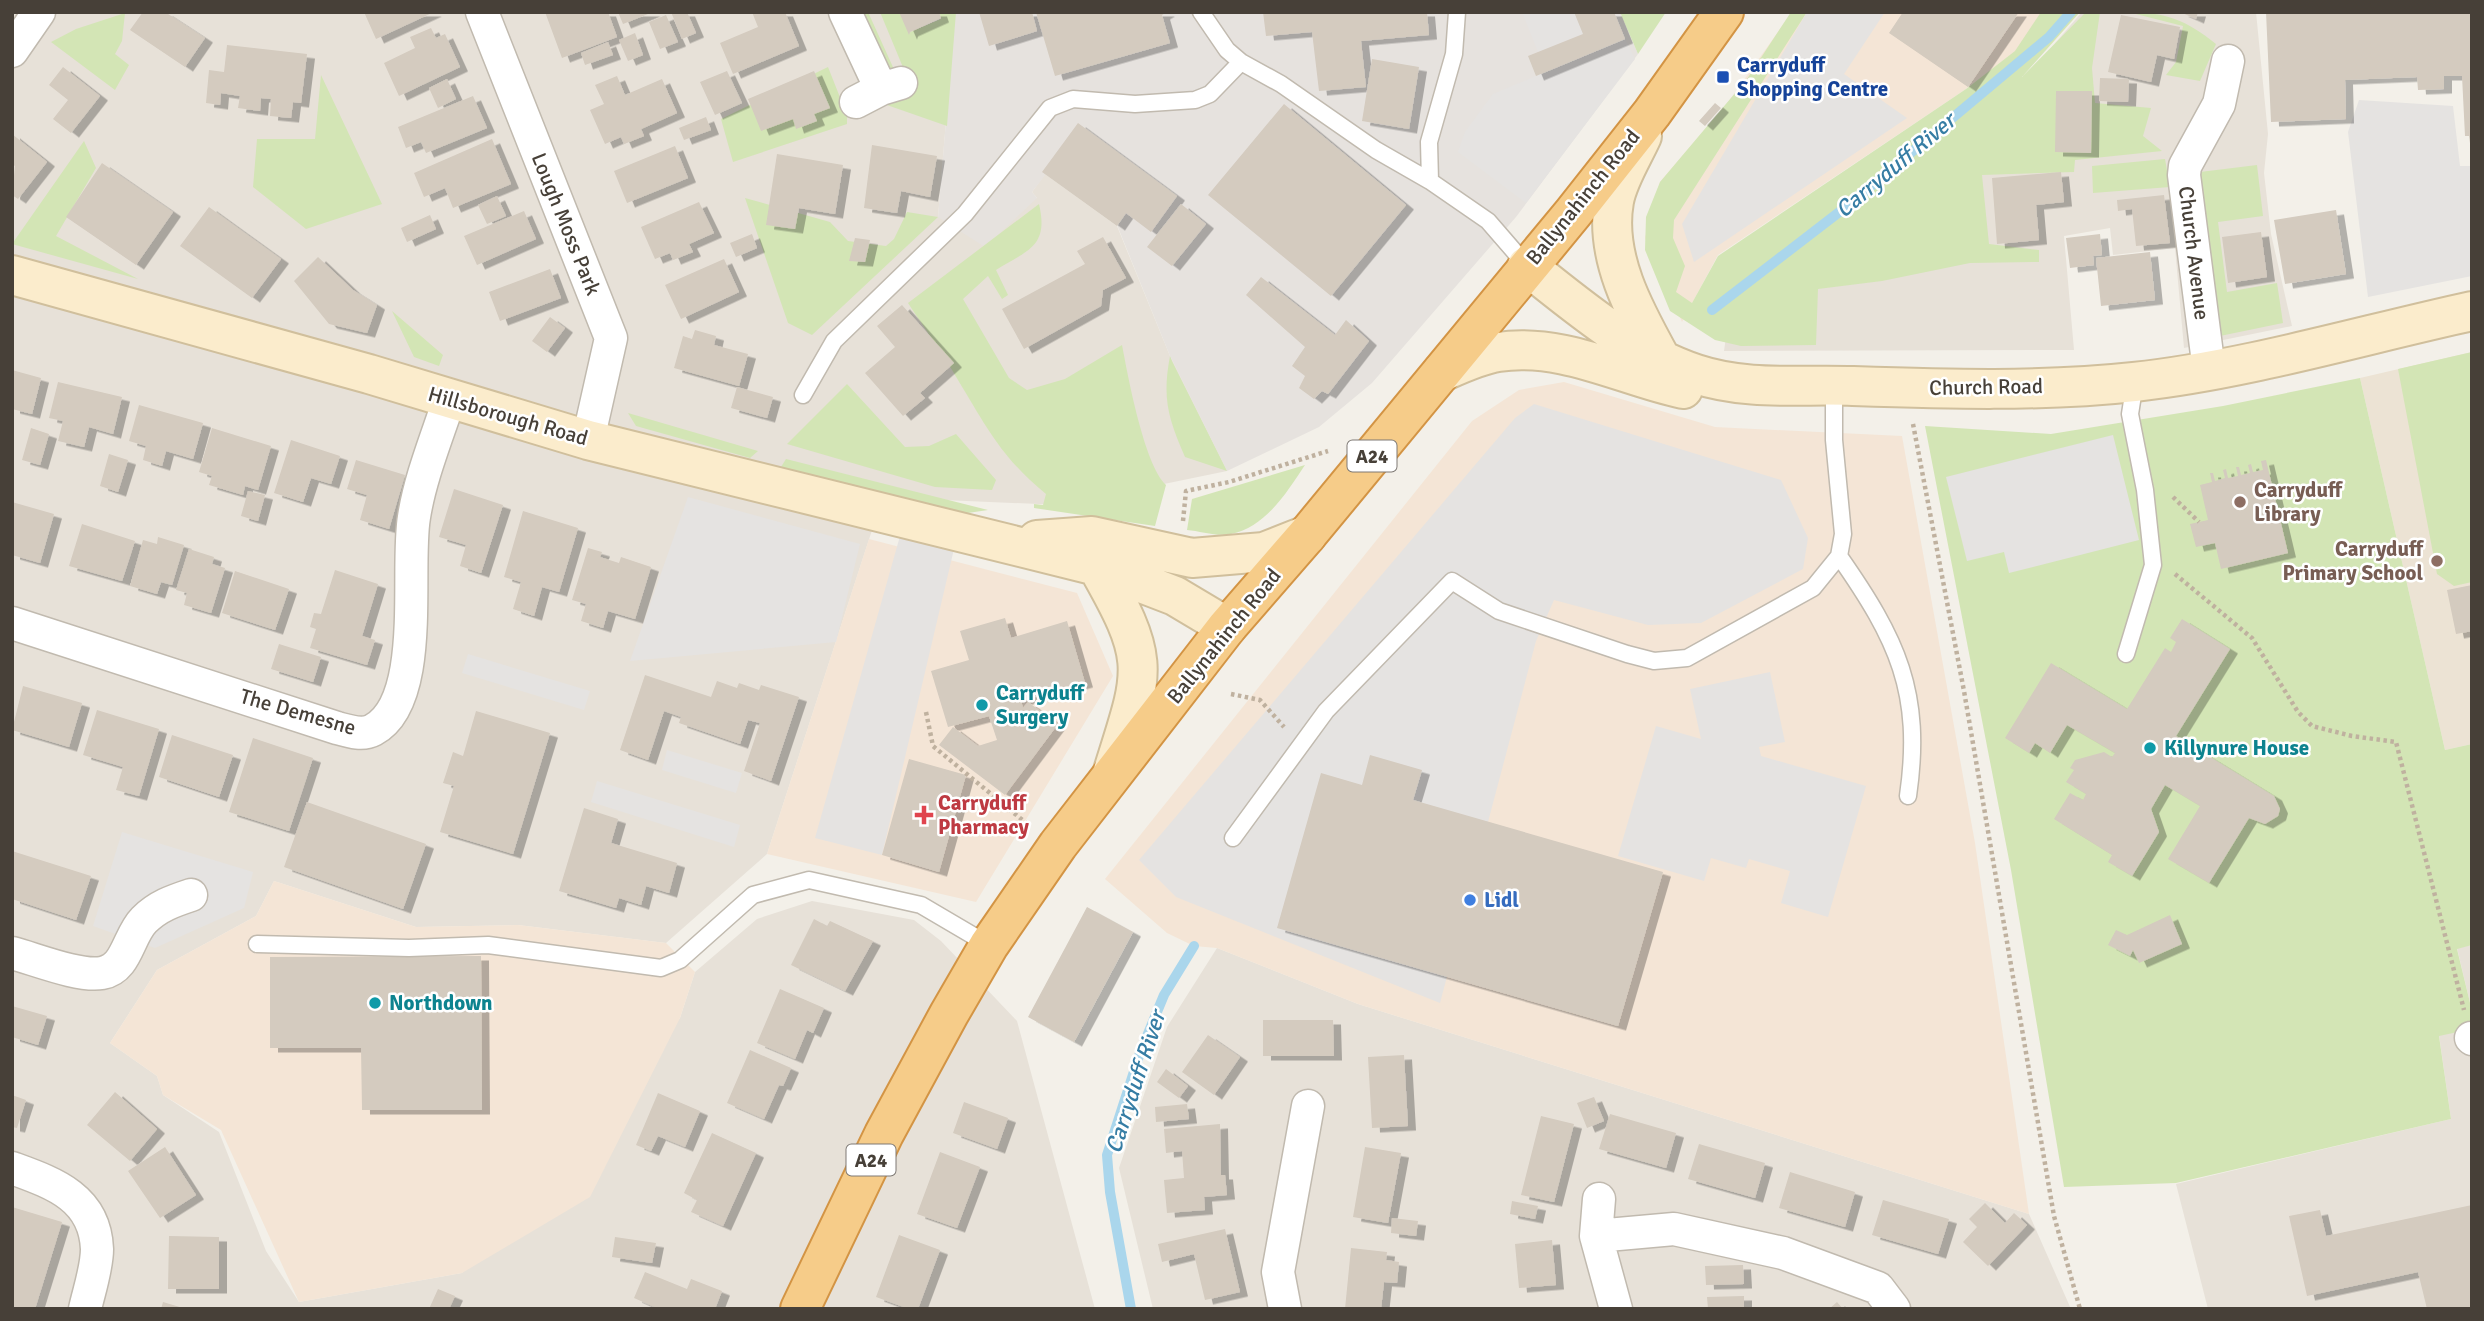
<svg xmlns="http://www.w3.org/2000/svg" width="2484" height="1321" font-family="Signika,sans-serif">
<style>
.residential{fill:#e7e1d8}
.commercial{fill:#f4e5d6}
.industrial{fill:#e6e2de}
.education{fill:#ece3d4}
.green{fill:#d3e5b5}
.parking{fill:#e5e3e1}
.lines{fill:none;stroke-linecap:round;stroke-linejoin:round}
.stream{stroke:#aad6ec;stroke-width:10}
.building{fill:#d4cbbf;filter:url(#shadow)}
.service-casing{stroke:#c1baaf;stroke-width:19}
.minor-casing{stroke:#c1baaf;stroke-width:35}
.secondary-casing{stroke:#d0bf9c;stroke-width:42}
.trunk-casing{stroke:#d39444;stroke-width:42}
.path{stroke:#bfb19f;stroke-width:4.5;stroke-dasharray:3.5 3.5;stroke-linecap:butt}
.service{stroke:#fff;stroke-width:16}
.minor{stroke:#fff;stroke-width:32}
.secondary{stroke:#fbeccc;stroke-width:38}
.trunk{stroke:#f6cc89;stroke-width:38}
.transit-dot{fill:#1a4fb4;stroke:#fff;stroke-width:2.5}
.education-dot{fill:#8d6e63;stroke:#fff;stroke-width:2.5}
.culture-dot{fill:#0f9aa8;stroke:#fff;stroke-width:2.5}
.health-dot{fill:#e0444e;stroke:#fff;stroke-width:2.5}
.shop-dot{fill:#3f7fe0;stroke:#fff;stroke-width:2.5}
.labels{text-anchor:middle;stroke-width:5;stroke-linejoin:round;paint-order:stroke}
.shield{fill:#fff;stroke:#7e7974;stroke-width:2}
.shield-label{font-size:19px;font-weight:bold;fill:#474038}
.transit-label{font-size:21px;font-weight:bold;fill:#164399;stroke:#fff;text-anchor:start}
.street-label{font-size:21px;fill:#474038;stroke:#fff}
.education-label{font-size:21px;font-weight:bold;fill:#785e54;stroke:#fff;text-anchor:start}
.culture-label{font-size:21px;font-weight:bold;fill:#0d838f;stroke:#fff;text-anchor:start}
.health-label{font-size:21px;font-weight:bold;fill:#be3a42;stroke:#fff;text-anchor:start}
.shop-label{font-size:21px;font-weight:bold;fill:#366cbe;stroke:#fff;text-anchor:start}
.water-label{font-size:23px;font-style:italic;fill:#367da4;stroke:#fff}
</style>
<defs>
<filter id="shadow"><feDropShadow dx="8" dy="4.5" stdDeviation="0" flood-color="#0004"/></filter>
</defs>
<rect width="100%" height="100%" fill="#f3f0e9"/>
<path class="residential" d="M12,12H955L938,217L1037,198L1032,192L1045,174L1117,226L1170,356L1227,471L1062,505L944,500L886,487L767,854L666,943L518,925L416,927L274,881L256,916L157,970L110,1043L157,1076L163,1095L219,1132L266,1251L299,1302L462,1273L680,1018L695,972L757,919L812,901L914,920L941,941L1017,1021L1095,1309H12Z
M2082,12H2256L2268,134L2264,173L2271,234L2292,326L2184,348L2175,248L2113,255L2110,228L2064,236L2074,350L1724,351L1729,316L1992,107L2032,70Z
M2472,945V1011L2457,948Z
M1217,948L1358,1004L2029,1214L2071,1309H1153L1119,1168L1167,1027Z
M2472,1029V1309H2208L2176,1184L2451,1119L2439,1035Z"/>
<path class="commercial" d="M1792,12H2043L2016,51L1966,89L1718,255L1682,322L1645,238L1660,182L1729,101Z
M1564,382L1715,427L1902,436L1975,843L2029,1214L1358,1004L1217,948L1194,946L1167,933L1105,879L1472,421L1519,390Z
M869,539L1077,593L1113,676L976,902L767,854Z
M274,881L416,927L518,925L666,943L695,972L680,1018L590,1197L462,1273L299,1302L221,1130L163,1095L157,1076L110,1043L157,970L256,916Z"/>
<path class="industrial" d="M955,12H1620L1638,54L1516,217L1372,383L1319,427L1227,471L1170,356L1117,225L1046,174L1032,192L1037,198L985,247L938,217Z"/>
<path class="education" d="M2472,352V744L2445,750L2360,378Z"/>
<path class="green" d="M856,12H868L897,76L886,79Z
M880,12H900L910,32L941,19L939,12H956L947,126L884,104L912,89Z
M1620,12H1666L1638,54Z
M1791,12H1807L1674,220L1673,238L1685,266L1676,292L1692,303L1718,256L1966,89L2015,51L2041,12H2080L2022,77L2086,12H2100L2092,68L2095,103L2151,108L2143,136L2162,151L2075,160L2074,172L1982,175L1989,244L2039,250V262L1970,263L1882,281L1818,289L1816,345L1741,346L1715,340L1670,311L1645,250L1646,217L1660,182L1747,79Z
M2128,12C2164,12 2187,20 2216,44L2200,81L2166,75L2176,62L2183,26Z
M125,13L122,41L115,54L129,65L115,90L51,42L76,29Z
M828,67L847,115V124L733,162L721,119Z
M321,75L382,204L306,229L253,187L257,139H315Z
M84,141L96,168L56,236L138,279L12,244Z
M2165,159L2170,187L2093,193L2092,166Z
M2257,165L2263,216L2218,222L2227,292L2277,283L2283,323L2220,336L2200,172Z
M745,198L830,222L848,241L886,246L894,239L907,212L938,217L812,335L788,323Z
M1039,204C1049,247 1028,250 996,270L1008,295L1002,299L988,276L963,299L1009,378L1027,390L1065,379L1122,345C1128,376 1144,464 1166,485L1155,526L1034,508V504L1043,505L1046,494C1002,458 987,428 958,380C943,354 925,329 908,303Z
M392,311L443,355L439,366L414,357Z
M2472,352V582L2454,586L2437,574L2398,369Z
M1170,356L1172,361L1227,471L1185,457C1168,418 1162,398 1170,356Z
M2360,378L2445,750L2472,744V945L2457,949L2472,1011V1029L2439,1036L2451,1119L2176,1183L2064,1187L2011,870L1925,426L2051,434L2223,406Z
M847,384L905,447L929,446L956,434L996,480L992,490L935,487L787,444Z
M628,413L758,451L750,458L636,426Z
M786,459L988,510L961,514L781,467Z
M1305,465C1287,492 1266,527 1231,534C1218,537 1200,531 1187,530L1192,499Z"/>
<path class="parking" d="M1522,12H1574L1583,34L1538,52Z
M1807,12H1885L1844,74L1907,118L1694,262L1682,224Z
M1625,39L1635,59L1526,203L1458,152L1465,132L1493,94Z
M2359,100L2453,106L2460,166H2472V276L2368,297L2348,132Z
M1534,404L1781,480L1808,538L1803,569L1701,623L1648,625L1554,600L1536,641L1440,1003L1176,897L1139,860L1515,418Z
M2113,435L2139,540L2009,573L2004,552L1967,561L1946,477Z
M688,497L860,544L836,642L630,661Z
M900,536L954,549L882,855L815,838Z
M468,654L590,691L584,710L462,673Z
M1770,672L1785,742L1759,747L1761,756L1866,786L1828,917L1781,903L1790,871L1749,859L1746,868L1711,858L1704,881L1618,856L1656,726L1701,739L1690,689Z
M667,750L742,773L736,793L662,770Z
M597,781L740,825L734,847L591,802Z
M122,832L253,872L244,908L155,948L93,926Z"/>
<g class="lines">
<path class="stream" d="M1712,310L1851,203L2049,37L2071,12
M1131,1309L1110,1192L1107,1155L1140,1053L1164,995L1194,946"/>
</g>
<path class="building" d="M143,12H165L205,38L185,67L130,30Z
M364,12H434L376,39Z
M545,12H608L617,37L562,58Z
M618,12H653L623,24Z
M671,12H687L696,33L682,39Z
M752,12H785L799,46L733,74L720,43L758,27Z
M899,12H939L941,18L910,32L909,35Z
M979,12H1032L1037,31L989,46Z
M1036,12H1167L1162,15L1170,43L1055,76Z
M1263,12H1427L1429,35L1361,41L1366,87L1319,91L1312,32L1266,36Z
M1574,12H1614L1625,39L1536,76L1528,56L1583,34Z
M1903,12H2019L1968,87L1889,33Z
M2180,12H2198L2196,19Z
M2266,12H2472V158L2469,136H2465L2462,76H2444V89L2418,90L2417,77L2345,80L2346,119L2271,122Z
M666,15L678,42L660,49L649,22Z
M2121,15L2180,27L2174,59L2157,55L2151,82L2108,72Z
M431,28L436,38L445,34L460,67L399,96L384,63L415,48L410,37Z
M635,33L643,55L628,61L619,40Z
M608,42L613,55L585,65L581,53Z
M227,45L307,54L301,103L293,102L291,118L270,116L271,99L261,98L260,111L238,108L240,96L221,93L220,105L206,103L209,70L224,72Z
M1372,59L1419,67L1409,129L1362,121Z
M63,67L100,96L71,133L53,119L68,100L49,85Z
M727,71L742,103L715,115L700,82Z
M814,71L830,108L814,114L817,121L796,129L793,119L761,131L748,99Z
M617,76L625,95L662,79L677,113L641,129L644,136L624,144L621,137L605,144L590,110L604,104L595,85Z
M2100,78L2129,79L2128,102L2099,101Z
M447,79L456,99L438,108L429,88Z
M2056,91H2092L2091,153L2055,152Z
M473,96L487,128L426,153L421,142L406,148L398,127Z
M1715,103L1721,108L1705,126L1699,121Z
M1284,104L1406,205L1331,296L1208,195Z
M706,117L711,130L684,140L679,128Z
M1078,123L1177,196L1151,232L1126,213L1117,226L1042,172Z
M12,134L47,162L18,199L12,195L15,166L12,164Z
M492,139L511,184L453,208L445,188L424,197L414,173Z
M872,145L937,156L930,197L901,191L897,213L864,208Z
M675,146L688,178L627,203L614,171Z
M777,154L843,165L835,214L799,208L795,229L766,225Z
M102,163L173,212L136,265L66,217Z
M2061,172L2064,202L2036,205L2039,240L1997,244L1992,178Z
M2164,195L2170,243L2136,246L2132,209L2118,211L2117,200Z
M497,196L506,216L487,224L478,205Z
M699,202L714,233L689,244L693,252L673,260L670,253L655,259L641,227Z
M1181,204L1206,224L1172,266L1147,247Z
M209,207L281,259L252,298L180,246Z
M2336,210L2346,274L2285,284L2274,220Z
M524,211L536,239L477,265L464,236Z
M430,215L436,229L407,242L401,228Z
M2261,232L2267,277L2228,283L2222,237Z
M752,234L757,248L736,257L730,243Z
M2100,234L2102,255L2093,256L2094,265L2070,268L2066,238Z
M1103,237L1126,278L1103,290L1101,306L1024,349L1002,309L1085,264L1077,251Z
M855,238L870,240L865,262L849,261Z
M2150,252L2155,300L2101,306L2096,258Z
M318,257L353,290L377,305L367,333L329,324L294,281Z
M724,259L739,292L681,319L665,285Z
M550,269L561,298L500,321L489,292Z
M1261,277L1335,335L1346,320L1369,341L1328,394L1322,391L1314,399L1299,388L1305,376L1292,366L1305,347L1246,295Z
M902,305L954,363L920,393L925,398L903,416L865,373L895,347L877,326Z
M550,317L565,328L547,352L532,341Z
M695,330L716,336L714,345L748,354L739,386L674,368L683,336L692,339Z
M12,370L41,378L32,414L12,409Z
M58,382L122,397L113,434L89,427L84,447L58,441L63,421L49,418Z
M737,387L773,397L767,418L731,408Z
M139,405L203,423L193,459L166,451L162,466L143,460L146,446L129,441Z
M31,428L49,434L40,465L22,460Z
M212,428L271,446L258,490L245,486L243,495L209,485L212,476L199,472Z
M291,440L340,456L331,484L311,478L303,502L274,493Z
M109,454L128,460L118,492L100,486Z
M356,460L405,475L389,529L360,520L367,495L347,489Z
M2266,460L2288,553L2221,569L2215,543L2196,547L2190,524L2208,520L2200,485L2212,482L2210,473H2213L2215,481L2225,478L2223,470L2226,469L2228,478L2238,476L2236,467H2239L2241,475L2250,473L2248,465L2251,464L2253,472L2263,470L2261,461Z
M454,489L503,505L481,573L460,566L466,545L439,537Z
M248,491L265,495L258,521L241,516Z
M12,502L54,514L40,563L12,555Z
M523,511L578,528L559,592L542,587L534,616L513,609L521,582L504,577Z
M82,524L135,541L122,581L69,566Z
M158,537L184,545L172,585L161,582L157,594L130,586L143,540L157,544Z
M588,548L602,552L600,557L619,563L621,557L651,567L635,619L608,611L603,628L581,621L586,604L572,600Z
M189,549L214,557L212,564L225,568L211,613L184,605L187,593L176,590Z
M335,570L378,584L362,636L375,640L367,665L310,648L316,629L310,627L314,613L321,614Z
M235,571L289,589L275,630L222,613Z
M2472,585V631L2456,634L2447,590Z
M1005,618L1011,638L1067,621L1085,683L1021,701L1023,708L1028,702L1058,724L1005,795L939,745L953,727L978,746L997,740L989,716L948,727L931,671L969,660L960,631Z
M2182,619L2230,649L2176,736L2274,796L2280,809L2278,816L2265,824L2249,818L2209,883L2168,859L2200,806L2165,785L2151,809L2159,832L2132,876L2108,862L2112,855L2054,819L2070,793L2083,800L2086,794L2066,782L2074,770L2070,768L2075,760L2104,752L2112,757L2115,753L2067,725L2050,753L2035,743L2029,753L2005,738L2051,663L2127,709L2165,648L2171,652L2176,642L2170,638Z
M279,644L321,657L313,682L271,669Z
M645,675L711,697L717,681L737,688L739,683L759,690L761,685L799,697L771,781L744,771L760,723L748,720L740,744L679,723L681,717L664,711L648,760L620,750Z
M23,686L82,703L69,747L12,730Z
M97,710L159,729L139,796L116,790L123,767L83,755Z
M476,711L550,733L513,854L440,832L454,786L443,783L453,752L463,756Z
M172,735L233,755L219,797L159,777Z
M253,738L313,758L289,831L229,812Z
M1370,755L1422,770L1413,800L1663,872L1618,1026L1277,928L1321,773L1362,785Z
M909,759L966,775L939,872L882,855Z
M307,802L426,844L403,909L284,867Z
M584,808L618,819L611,843L677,863L669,893L646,886L641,905L619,898L616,908L559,891Z
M12,851L91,876L76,920L12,899Z
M1087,907L1133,932L1074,1042L1028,1017Z
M2170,915L2182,944L2139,963L2133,950L2130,956L2108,945L2116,930L2127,935Z
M814,919L827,926L830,921L873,941L845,991L791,965Z
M481,956L482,1110H362L361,1048H270V957Z
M780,989L824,1008L813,1033L807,1030L795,1059L757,1043Z
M12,1006L47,1016L38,1045L12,1037Z
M1263,1020H1333L1334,1056H1263Z
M1208,1035L1240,1057L1214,1095L1182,1072Z
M750,1050L791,1068L783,1086L779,1085L764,1119L727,1103Z
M1404,1055L1408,1126L1372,1128L1368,1057Z
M1166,1069L1188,1086L1179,1098L1157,1082Z
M115,1092L157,1129L130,1161L87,1125Z
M658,1093L700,1111L685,1147L658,1136L651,1151L636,1145Z
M12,1095L26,1100L17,1128L12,1127Z
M1594,1097L1604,1121L1587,1128L1577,1103Z
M964,1102L1008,1118L997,1149L953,1133Z
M1187,1104L1189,1119L1156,1122L1155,1107Z
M1610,1114L1676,1133L1666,1168L1599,1149Z
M1541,1116L1574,1124L1554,1202L1521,1195Z
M1220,1124L1221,1175H1225L1227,1195L1204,1197L1205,1210L1167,1213L1164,1180L1184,1178L1182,1151L1166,1153L1164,1129Z
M712,1133L756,1153L723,1226L691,1212L697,1200L684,1193Z
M1699,1144L1765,1163L1755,1198L1688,1179Z
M165,1147L196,1195L160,1218L128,1171Z
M1365,1147L1401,1153L1388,1223L1353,1217Z
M940,1152L980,1167L957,1228L917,1214Z
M1790,1172L1855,1192L1845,1227L1779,1208Z
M1883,1200L1949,1219L1938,1254L1872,1235Z
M1512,1201L1538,1206L1535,1219L1510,1214Z
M1985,1203L2005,1223L2014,1213L2027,1225L1988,1266L1963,1242L1977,1227L1969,1219Z
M2472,1205V1309H2427L2418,1272L2307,1296L2289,1216L2320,1210L2326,1236Z
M12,1207L62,1222L35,1309H12Z
M1392,1218L1418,1221L1416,1236L1391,1233Z
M1225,1229L1240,1292L1205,1300L1194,1254L1162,1262L1158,1244Z
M899,1235L940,1250L918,1309H909L876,1297Z
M169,1236L219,1237V1289H168Z
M615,1237L656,1243L652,1263L612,1257Z
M1552,1240L1556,1285L1519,1288L1515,1244Z
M1351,1248L1387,1252L1386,1260L1399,1262L1397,1283L1384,1282L1381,1309H1345Z
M1743,1265L1744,1284L1706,1285L1705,1266Z
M645,1272L687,1289L691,1279L722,1291L715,1309H659L634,1298Z
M438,1289L455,1296L449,1309H429Z
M1744,1296V1309H1708L1707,1297Z
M163,1302L183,1308V1309H161Z
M1837,1302L1843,1309H1829Z"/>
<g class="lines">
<g class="service-casing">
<path id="service" d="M1201,12L1227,50L1241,62L1281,84L1376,150L1430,181L1488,221L1527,266
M1430,181L1429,142L1454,54L1457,12
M803,395L834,341L965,214L1050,108L1073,99L1135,104L1195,100L1210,94L1241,62
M1839,556C1897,639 1923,692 1908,796
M2126,654L2153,565L2145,490L2130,414L2135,382
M1233,838L1326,711L1452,581L1499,611L1627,654L1654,661L1687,658L1813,588L1839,556L1843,534L1834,440V385
M257,944L409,948L488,945L661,968L680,960L753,895L809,880L921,905L989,945"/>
</g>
<g class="minor-casing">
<path id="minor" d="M482,12L611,338L588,440
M845,12L881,89L901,83
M12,51L39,12
M856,102L881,89
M2209,370L2184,175L2185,166L2219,104L2228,61
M12,623L337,728C348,731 362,736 373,730C427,701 405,569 414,517C420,478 437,437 449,400
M12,953C35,959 79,977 102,973C127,969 128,936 144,920C158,906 173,901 191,895
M2471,1038L2472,1039
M12,1168C53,1183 95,1197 97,1249C97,1268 89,1291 85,1309
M1599,1199L1596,1236L1616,1309
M1596,1236L1674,1229L1783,1253L1878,1288L1894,1309
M1285,1309L1278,1272L1308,1106"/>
</g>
<g class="secondary-casing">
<path id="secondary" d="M1642,136C1633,156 1618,179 1614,201C1604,257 1635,312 1661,359
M1527,266C1579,307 1632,353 1696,374C1747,391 1800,384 1853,386C1946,389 2042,392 2134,382C2245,370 2362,335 2472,311
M12,275L369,374L588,440L1097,566L1175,596L1227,627
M1442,372C1460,364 1479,355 1498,352C1562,342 1623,376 1683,389
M1037,540L1092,536L1192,558L1264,552L1307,535
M1097,566C1152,662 1145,669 1113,771"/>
</g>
<g class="trunk-casing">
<path id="trunk" d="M800,1309L884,1134L949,1014L989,945L1058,845L1227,627L1307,535L1573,213L1652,113L1724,12"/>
</g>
<path class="path" d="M1913,424L1964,691L2054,1216L2080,1309
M2173,497L2199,522
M1183,521L1186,491L1229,482L1328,451
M2175,574L2252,638L2298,712L2312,726L2352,736L2396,742L2464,1010
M1231,694L1260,700L1284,727
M926,712L933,746L1026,823"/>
<use href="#service" class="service"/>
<use href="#minor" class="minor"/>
<use href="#secondary" class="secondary"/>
<use href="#trunk" class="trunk"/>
</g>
<rect class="transit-dot" x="1716" y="70" width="14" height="14" rx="3.5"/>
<g class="education-dot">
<circle cx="2240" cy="502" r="7"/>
<circle cx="2437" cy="561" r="7"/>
</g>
<g class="culture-dot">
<circle cx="982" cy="705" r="7"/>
<circle cx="2150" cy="748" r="7"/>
<circle cx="375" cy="1003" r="7"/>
</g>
<path class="health-dot" d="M920.5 804.5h7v7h7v7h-7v7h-7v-7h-7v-7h7z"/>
<circle class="shop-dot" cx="1470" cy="900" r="7"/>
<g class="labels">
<g class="shield">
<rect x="1347.5" y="440.5" width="49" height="31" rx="5"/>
<rect x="846.5" y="1144.5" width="49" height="31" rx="5"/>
</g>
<g class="shield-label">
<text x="1372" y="463">A24</text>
<text x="871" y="1167">A24</text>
</g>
<g class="transit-label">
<text x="1737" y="72">Carryduff<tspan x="1737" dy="24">Shopping Centre</tspan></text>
</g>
<g class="street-label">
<text transform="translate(1583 197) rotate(-51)" y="7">Ballynahinch Road</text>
<text transform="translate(566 224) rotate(68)" y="7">Lough Moss Park</text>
<text transform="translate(2194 253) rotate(83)" y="7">Church Avenue</text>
<text transform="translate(1986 387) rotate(-1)" y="7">Church Road</text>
<text transform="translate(508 416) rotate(16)" y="7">Hillsborough Road</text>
<text transform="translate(1224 636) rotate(-51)" y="7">Ballynahinch Road</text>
<text transform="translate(298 712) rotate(16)" y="7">The Demesne</text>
</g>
<g class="education-label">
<text x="2254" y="497">Carryduff<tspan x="2254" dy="24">Library</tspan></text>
<text x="2423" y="556" text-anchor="end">Carryduff<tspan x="2423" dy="24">Primary School</tspan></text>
</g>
<g class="culture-label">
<text x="996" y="700">Carryduff<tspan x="996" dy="24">Surgery</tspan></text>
<text x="2164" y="755">Killynure House</text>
<text x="389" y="1010">Northdown</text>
</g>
<g class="health-label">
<text x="938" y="810">Carryduff<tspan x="938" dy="24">Pharmacy</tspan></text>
</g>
<g class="shop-label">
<text x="1484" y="907">Lidl</text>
</g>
<g class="water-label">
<text transform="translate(1895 165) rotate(-40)" y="8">Carryduff River</text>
<text transform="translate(1135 1082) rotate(-72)" y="8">Carryduff River</text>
</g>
</g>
<rect width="2484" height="1321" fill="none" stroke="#474038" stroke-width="28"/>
</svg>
